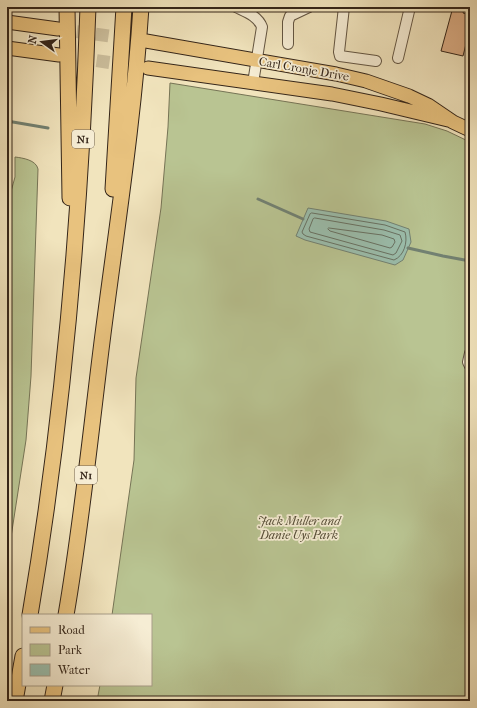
<svg xmlns="http://www.w3.org/2000/svg" width="477" height="708" font-family="'IM FELL French Canon',serif">
<style>
.green{fill:#b9c492;stroke:#767456}
.water{fill:#9bbfae;stroke:#728172}
.lines{fill:none;stroke-linecap:round;stroke-linejoin:round}
.shore{stroke:#687264;stroke-width:1}
.stream{stroke:#728172;stroke-width:3}
.building{fill:#dcae86;stroke:#342519}
.major-tunnel{stroke:#cbbe9c;stroke-width:13;stroke-dasharray:13 6;stroke-linecap:butt}
.minor-casing{stroke:#635542;stroke-width:12}
.major-casing{stroke:#342519;stroke-width:15}
.highway-casing{stroke:#342519;stroke-width:17}
.minor{stroke:#f6edd4;stroke-width:10}
.major{stroke:#e8c27e;stroke-width:13}
.highway{stroke:#e8c27e;stroke-width:15}
.labels{text-anchor:middle;stroke-width:3.5;stroke-linejoin:round;paint-order:stroke}
.shield{fill:#f6edd4;stroke:#6e6151;stroke-width:1}
.shield-label{font-size:11px;font-weight:bold;fill:#342519}
.street-label{font-size:12px;fill:#342519;stroke:#f6edd4}
.park-label{font-size:12px;font-style:italic;fill:#554d37;stroke:#f6edd4}
</style>
<rect width="100%" height="100%" fill="#f1e4bd"/>
<filter id="stains"><feTurbulence type="fractalNoise" baseFrequency=".005" numOctaves="4"/><feColorMatrix values="0 0 0 0 .2 0 0 0 0 .09 0 0 0 0 .02 0 0 0 .5 -.17"/></filter>
<radialGradient id="worn" r=".72"><stop offset=".6" stop-color="#630" stop-opacity="0"/><stop offset="1" stop-color="#630" stop-opacity=".3"/></radialGradient>
<path class="green" d="M170,83L425,124L447,131L470,142V701H97L100,685H151V615H112L134,460L136,378L161,208L168,127Z
M15,157C23,158 36,160 38,169L31,376L26,440L7,563V206L15,177Z"/>
<path class="water" d="M308,208L386,221L409,229L411,242L403,260L395,265L305,240L296,236Z"/>
<g class="lines">
<path class="shore" d="M312,213L385,225L405,232C408,242 404,256 394,260L306,236L303,234L302,232L310,214Z
M315,218L384,230L400,235L402,241L396,253L393,255L310,232L309,229L313,219Z
M329,228L382,235L394,239L395,242L392,247L390,248L330,231L328,229Z"/>
<path class="stream" d="M7,121L48,128
M258,199L303,219
M408,248L443,256L470,261"/>
</g>
<path class="building" d="M453,7H465L463,13L470,15V28L463,56L441,51Z"/>
<g class="lines">
<path class="major-tunnel" d="M58,29L146,41
M59,55L146,68"/>
<g class="minor-casing">
<path id="minor" d="M236,7C246,12 258,16 262,27L253,83
M344,7L339,52L340,56L376,61
M288,44V22L290,16L309,7
M398,58L410,7
M470,353L468,362L470,366"/>
</g>
<g class="major-casing">
<path id="major" d="M7,22L58,29
M146,41L336,74L366,81L409,96L428,105L453,122L470,130
M7,48L59,55
M148,68L332,94L381,104L448,120"/>
</g>
<g class="highway-casing">
<path id="highway" d="M67,7L70,198
M113,189L124,7
M30,615C64,414 81,211 88,7
M66,615C82,522 91,428 103,334C117,225 134,117 141,7
M15,701L23,656
M52,701L55,685"/>
</g>
<use href="#minor" class="minor"/>
<use href="#major" class="major"/>
<use href="#highway" class="highway"/>
</g>
<g class="labels">
<g class="shield">
<rect x="72" y="130" width="22" height="18" rx="3"/>
<rect x="75" y="466" width="22" height="18" rx="3"/>
</g>
<g class="shield-label">
<text x="83" y="143">N1</text>
<text x="86" y="479">N1</text>
</g>
<g class="street-label">
<text transform="translate(304 69) rotate(10)" y="4">Carl Cronje Drive</text>
</g>
<g class="park-label">
<text x="299" y="525">Jack Muller and<tspan x="299" dy="14">Danie Uys Park</tspan></text>
</g>
</g>
<rect width="477" height="708" fill="none" stroke="#f1e4bd" stroke-width="24"/>
<rect x="8" y="8" width="461" height="692" fill="none" stroke="#342519" stroke-width="2"/>
<rect x="12" y="12" width="453" height="684" fill="none" stroke="#342519"/>
<rect x="22" y="614" width="130" height="72" fill="#f6edd4" stroke="#a89d89"/>
<rect x="30" y="627" width="20" height="6" fill="#e8c27e" stroke="#a89d89"/>
<text x="58" y="634" font-size="12" fill="#342519">Road</text>
<rect x="30" y="644" width="20" height="12" fill="#b9c492" stroke="#a89d89"/>
<text x="58" y="654" font-size="12" fill="#342519">Park</text>
<rect x="30" y="664" width="20" height="12" fill="#9bbfae" stroke="#a89d89"/>
<text x="58" y="674" font-size="12" fill="#342519">Water</text>
<g transform="translate(42 42) rotate(284)" stroke="#f6edd4" stroke-width="3" paint-order="stroke">
<path d="M0-3L7 15L0 10L-7 15Z" fill="#342519"/>
<text y="-6" font-size="11" font-weight="bold" text-anchor="middle" fill="#342519">N</text>
</g>
<rect width="100%" height="100%" filter="url(#stains)"/>
<rect width="100%" height="100%" fill="url(#worn)"/>
</svg>
